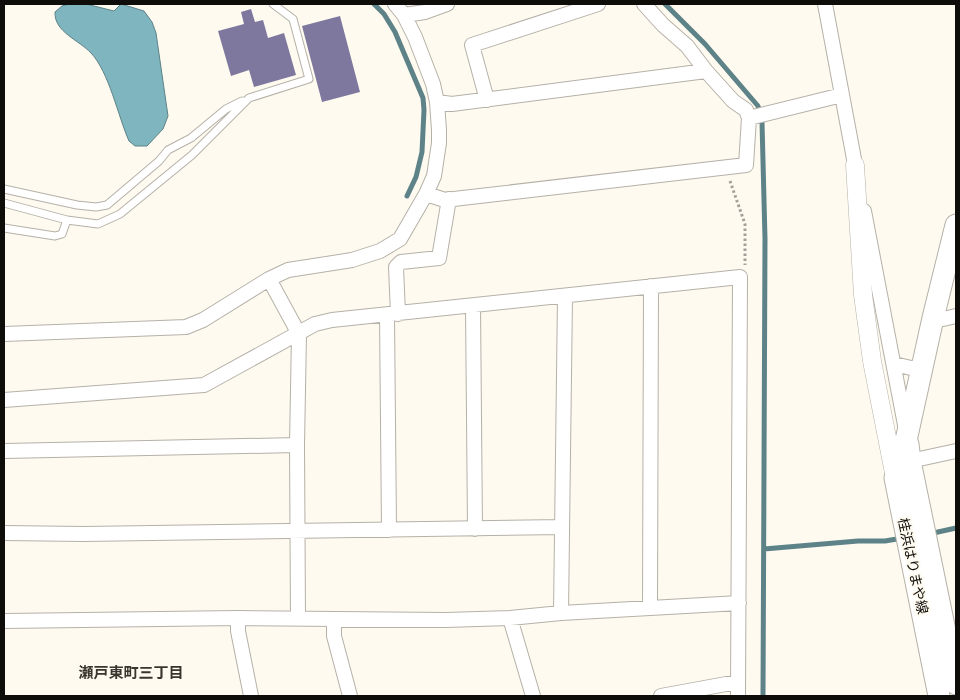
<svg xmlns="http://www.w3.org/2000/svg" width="960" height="700" font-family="'Golos Text','Noto Sans JP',sans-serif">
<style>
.water{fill:#7fb5be;stroke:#5d8388}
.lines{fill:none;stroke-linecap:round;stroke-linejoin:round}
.stream{stroke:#5d8388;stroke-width:5}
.building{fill:#7e789e}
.service-casing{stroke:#b5b1a8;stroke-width:9}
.minor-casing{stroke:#b5b1a8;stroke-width:16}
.tertiary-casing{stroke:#b5b1a8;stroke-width:19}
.primary-casing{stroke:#b5b1a8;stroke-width:23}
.path{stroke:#a3a099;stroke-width:3;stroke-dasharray:2.5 2.5;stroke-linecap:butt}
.service{stroke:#fff;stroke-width:7}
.minor{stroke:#fff;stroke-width:14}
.tertiary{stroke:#fff;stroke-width:18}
.primary{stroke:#fff;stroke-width:21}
.labels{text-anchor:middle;stroke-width:4;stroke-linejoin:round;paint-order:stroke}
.street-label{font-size:14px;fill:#0e0d09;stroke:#fefaf0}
.neighbourhood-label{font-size:15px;font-weight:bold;fill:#39352e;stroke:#fefaf0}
</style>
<rect width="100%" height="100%" fill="#fefaf0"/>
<path class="water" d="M69,4H86L114,11L121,4L144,11L152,22L156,33L168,116L163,129L147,146H135L129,141C118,116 109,72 91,53C79,40 54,32 55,12L62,6Z"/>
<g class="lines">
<path class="stream" d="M374,4L384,14L395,32L423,98L424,110L422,152L416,177L407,196
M665,4L705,44L758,106L762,122L765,239L763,696
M929,534L956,528
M764,549L858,541H885L903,538"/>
</g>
<path class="building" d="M251,9L255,22L263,20L268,38L284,33L296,75L254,87L249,70L231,76L218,31L244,24L241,12Z
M340,16L360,92L322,102L302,26Z"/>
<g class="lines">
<g class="service-casing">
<path id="service" d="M4,189L77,205L96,207L107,205L159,161L168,150L191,138L226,109L242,101
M4,203L67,220
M4,228L55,236L62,234L67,220L98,224L120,214L192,155L249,98L309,79L293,19L273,4"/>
</g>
<g class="minor-casing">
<path id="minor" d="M644,4L663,25L687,46L706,71L733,101L746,110L749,118L842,95
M825,4L857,175
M404,15L425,12L447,4
M487,100L472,45L598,4
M437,102L452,104L706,71
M426,194L445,200L746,165L749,118
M864,211L905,425
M269,279L299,334L297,445L298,618
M473,306L475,529
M398,314L396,267L401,262L439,258L449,199
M387,315L389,530
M933,318L943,319L956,316
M4,334L186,327L203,320L269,279L288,270L352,260L380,251L400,239L426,194L434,176L439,143V130L437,102L433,84L415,37L404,15L395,4
M894,364L911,368L922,367
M4,400L204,385L315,324L332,320L740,277L738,696
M4,451L297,445
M910,461L956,451
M4,533L83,534L562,527
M650,608L651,286
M561,613L565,296
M238,618V631L251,696
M510,618L533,696
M334,619V636L350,696
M4,621L238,618L446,620L510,618L561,613L739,603
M661,696L726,684H738"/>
</g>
<g class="tertiary-casing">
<path id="tertiary" d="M855,165L863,295L872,361L895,478"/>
</g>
<g class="primary-casing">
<path id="primary" d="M908,444L910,461L956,684
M939,696L895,478L907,436L933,318L956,225"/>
</g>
<path class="path" d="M730,181L745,224V265"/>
<use href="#service" class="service"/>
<use href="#minor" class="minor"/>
<use href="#tertiary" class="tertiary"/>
<use href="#primary" class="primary"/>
</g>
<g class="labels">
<g class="street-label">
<text transform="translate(913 566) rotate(78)" y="5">桂浜はりまや線</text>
</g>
<g class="neighbourhood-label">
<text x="131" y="678">瀬戸東町三丁目</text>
</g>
</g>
<rect width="960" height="700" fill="none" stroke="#0e0d09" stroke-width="10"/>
</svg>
